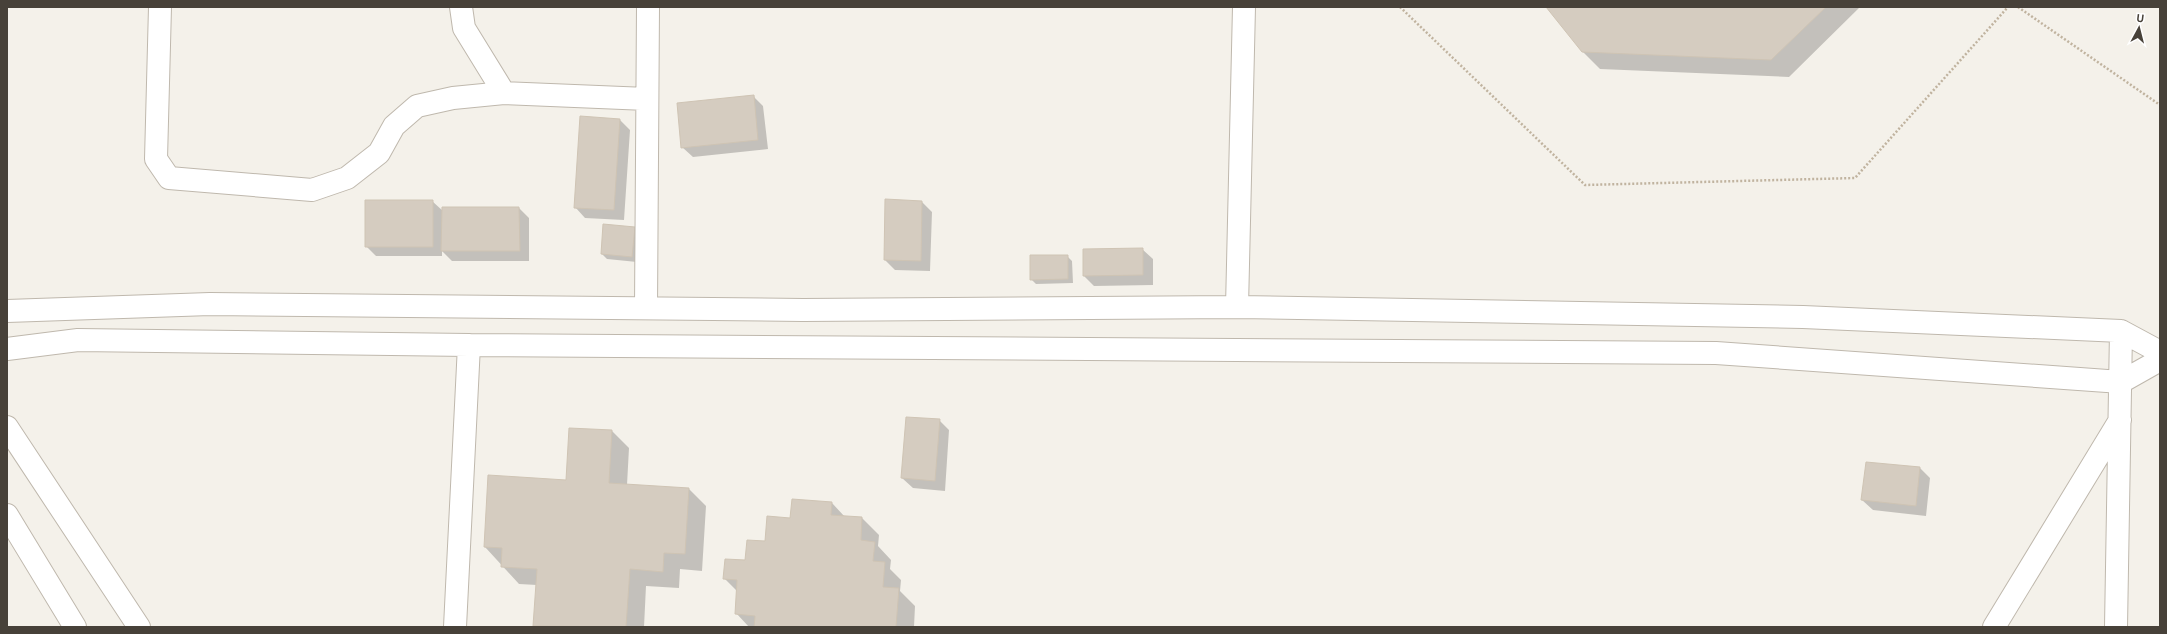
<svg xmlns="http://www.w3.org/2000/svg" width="2167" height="634" font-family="Ubuntu,sans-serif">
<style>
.shadow{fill:#0003}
.building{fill:#d5ccc0;stroke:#cfc4b4}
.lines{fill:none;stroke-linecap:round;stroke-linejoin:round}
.minor-casing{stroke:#bfb8ad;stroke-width:24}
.path{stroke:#c0b39f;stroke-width:2.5;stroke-dasharray:2 2;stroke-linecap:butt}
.minor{stroke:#fff;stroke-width:22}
</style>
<rect width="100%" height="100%" fill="#f4f1ea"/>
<path class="shadow" d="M1547,7H1860L1789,77L1600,69L1583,52Z
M753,96L763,106L768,149L693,157L682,147Z
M581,117L620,120L630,130L624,220L585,218L575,207Z
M432,201L443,211L519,208L529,218V261H452L442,251V256H376L366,246Z
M922,202L932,212L930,271L895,270L885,260Z
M634,228L639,233L637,262L607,259L602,254Z
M1142,249L1153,259V285L1094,286L1084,276Z
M1067,256L1072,261L1073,283L1036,284L1031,279Z
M939,420L949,430L945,491L913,488L902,478Z
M570,429L612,431L629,448L627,485L689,489L706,506L702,571L680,569L679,588L646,586L644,627H535L537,585L519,584L485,547L567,481Z
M1920,468L1930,478L1926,516L1873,510L1862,500Z
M832,503L845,517L862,518L879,535L878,546L891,560L890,569L901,580L900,591L915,606L914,627H749L736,613L737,591L724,578L746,561L791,519Z"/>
<path class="building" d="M1546,7H1826L1771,60L1582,52Z
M754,95L758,140L681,148L677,103Z
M580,116L620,119L614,210L574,208Z
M885,199L922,201L921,261L884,260Z
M365,200H433V247H365Z
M442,207H519L520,251H441Z
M603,224L635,227L632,257L601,254Z
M1143,248V275L1083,276V249Z
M1030,255H1068V279L1030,280Z
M906,417L940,419L935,481L901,478Z
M569,428L612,430L609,483L689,488L685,554L664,553L663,572L630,569L626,627L533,626L537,569L501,567L502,548L484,547L488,475L566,480Z
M1866,462L1920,467L1916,506L1861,500Z
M792,499L832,502L831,515L862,517L861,540L875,542L873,561L885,562L883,587L899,588L896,627H754L755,616L735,614L737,580L723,579L725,559L745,560L747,540L765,541L767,516L790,518Z"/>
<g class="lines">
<g class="minor-casing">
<path id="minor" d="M160,7L156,159L169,178L312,190L347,178L379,153L394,126L417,106L453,98L504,93L647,99
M461,7L464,28L504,93
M1237,307L1244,7
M646,308L648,7
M7,311L210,304L803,310L1237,307L1803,317L2121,331L2160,352
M7,349L78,340L469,345L1716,353L2121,382L2160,360
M7,427L139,627
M7,515L75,627
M455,627L469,345
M1994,627L2120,420
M2116,627L2121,331"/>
</g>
<path class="path" d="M1400,7L1585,185L1855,178L2008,7
M2018,7L2160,105"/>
<use href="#minor" class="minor"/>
</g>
<rect width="2167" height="634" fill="none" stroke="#474139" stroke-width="16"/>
<g transform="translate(2139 28) rotate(7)" stroke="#ffffff" stroke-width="3" paint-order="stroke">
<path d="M0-3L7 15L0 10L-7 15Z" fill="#474139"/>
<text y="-6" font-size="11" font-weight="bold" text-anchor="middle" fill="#474139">U</text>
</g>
</svg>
